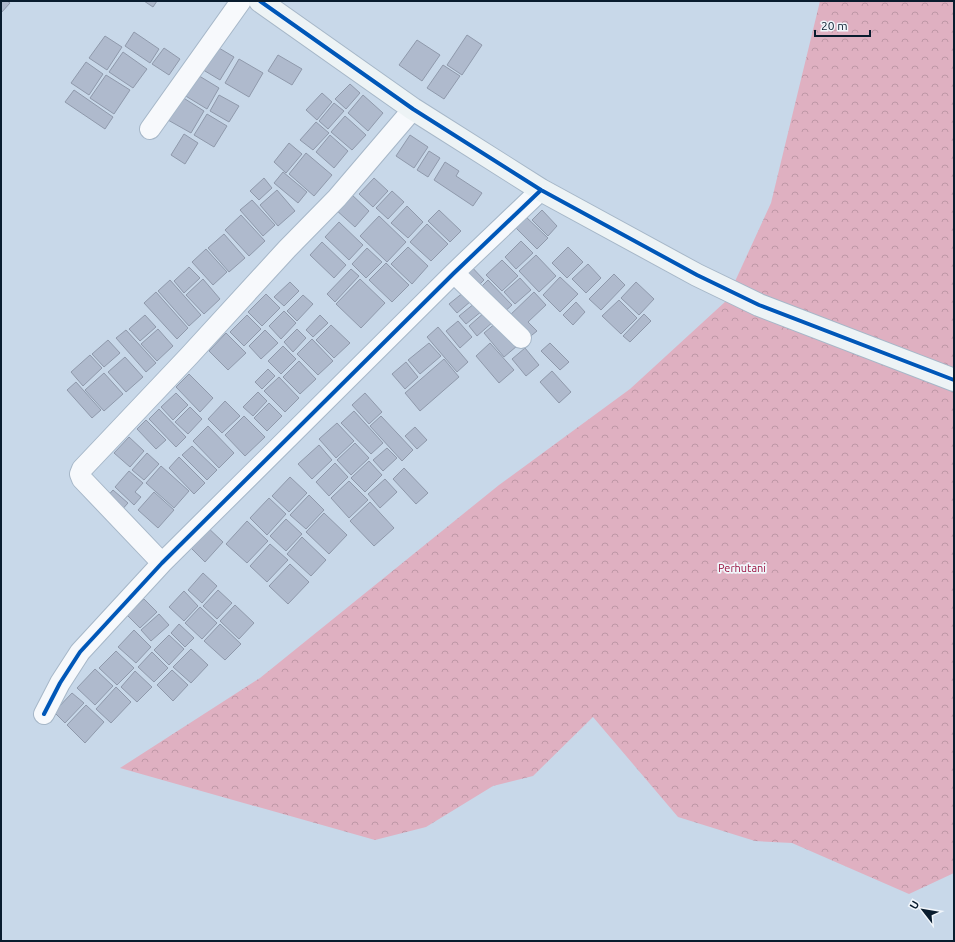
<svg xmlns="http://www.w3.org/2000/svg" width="955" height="942" font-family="Ubuntu,sans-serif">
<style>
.forest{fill:url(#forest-crowns)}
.building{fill:#afbacd;stroke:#8f99ab}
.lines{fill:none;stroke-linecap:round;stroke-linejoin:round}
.street-casing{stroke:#a6b7c8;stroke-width:22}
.secondary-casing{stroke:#a6b7c8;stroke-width:24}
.street{stroke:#f7f9fc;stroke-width:20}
.secondary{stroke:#edf3f5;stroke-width:22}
.cycleway-casing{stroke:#f1f6fb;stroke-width:6}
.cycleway{stroke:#0057b8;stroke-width:4}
.labels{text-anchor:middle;stroke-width:3.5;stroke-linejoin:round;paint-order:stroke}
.park-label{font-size:11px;fill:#9b1442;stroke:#f1f6fb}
</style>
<defs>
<pattern id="forest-crowns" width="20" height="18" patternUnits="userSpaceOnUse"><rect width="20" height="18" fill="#dfb0c1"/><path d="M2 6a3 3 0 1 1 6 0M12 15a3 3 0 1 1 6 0" fill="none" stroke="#be97a6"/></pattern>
</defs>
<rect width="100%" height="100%" fill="#c8d8e9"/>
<path class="forest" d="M820,1H954V873L909,894L792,843L755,841L678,817L593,717L533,776L493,786L426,827L375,840L120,768L260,678L499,485L630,389L726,301L771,203Z"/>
<path class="building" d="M1,1H7L10,3L1,13Z
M144,1H157L153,7Z
M134,32L159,49L150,63L125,46Z
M467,35L482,45L462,75L447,65Z
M105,36L122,47L107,70L89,58Z
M417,40L440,55L422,81L399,65Z
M214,45L234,57L220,80L200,68Z
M164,48L180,59L169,75L152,64Z
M123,52L147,69L133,88L109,72Z
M278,55L302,69L292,85L268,71Z
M239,59L263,73L249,97L225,83Z
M86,62L103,74L89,95L71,83Z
M443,65L460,76L444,99L427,88Z
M196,74L219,88L207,109L184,95Z
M106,75L130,90L114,114L90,98Z
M350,84L360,93L346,109L335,99Z
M74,90L113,117L105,129L65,102Z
M322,93L332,102L317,120L306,110Z
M219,95L239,106L229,122L210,111Z
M363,95L383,113L368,131L348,113Z
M182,97L204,111L191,133L168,120Z
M334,103L344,111L328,129L319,121Z
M207,114L227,126L214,147L194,135Z
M345,116L366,135L352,150L331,132Z
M316,122L329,133L313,150L300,140Z
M184,134L198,143L185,164L171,155Z
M330,135L348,151L334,168L316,152Z
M410,135L428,147L414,168L396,156Z
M289,143L302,154L286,173L274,162Z
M429,151L440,158L428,177L417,170Z
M306,153L332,175L314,196L289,174Z
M445,162L459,171L456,176L482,193L473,206L434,180Z
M283,172L307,192L298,203L274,183Z
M264,178L272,188L259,200L250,191Z
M374,178L388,191L373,207L359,194Z
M277,190L295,211L278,226L260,205Z
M392,191L404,202L388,219L376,208Z
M350,193L369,211L355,227L335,209Z
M252,200L275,225L263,236L240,210Z
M407,206L423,222L408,238L391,223Z
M439,210L461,231L450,242L428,221Z
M542,210L557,226L548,236L532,220Z
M241,215L265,241L249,256L225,230Z
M524,215L548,238L537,249L513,225Z
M379,216L406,242L387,262L360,236Z
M339,222L363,245L349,260L325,237Z
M427,224L448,244L431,261L410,242Z
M224,234L245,258L229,272L208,248Z
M521,241L533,253L516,269L505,257Z
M322,242L346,265L334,278L310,255Z
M408,247L428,266L412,284L391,264Z
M568,247L583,262L567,278L552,263Z
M367,248L382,262L366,278L352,264Z
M206,249L227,272L213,285L192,262Z
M536,255L556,276L539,292L519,271Z
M502,260L518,276L502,291L486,275Z
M386,263L409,285L392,302L369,280Z
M468,263L484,280L476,288L460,271Z
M588,264L601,278L586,293L572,279Z
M189,267L200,278L184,293L174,281Z
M351,269L359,276L335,302L327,294Z
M614,274L625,285L601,310L589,299Z
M560,277L578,294L560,312L543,295Z
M520,278L531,290L515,304L504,292Z
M203,279L220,299L204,314L186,295Z
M360,279L385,303L361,328L336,304Z
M170,280L201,315L189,326L158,291Z
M488,280L512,305L502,314L479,289Z
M290,282L299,291L284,306L274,297Z
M636,282L654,299L639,315L621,298Z
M156,292L188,328L177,339L144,303Z
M464,292L471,301L457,313L449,304Z
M534,292L546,305L528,322L537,331L527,339L507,318Z
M266,294L280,308L262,326L248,312Z
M303,295L313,304L297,321L287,311Z
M619,300L637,318L621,334L602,316Z
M576,302L585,312L573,325L563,315Z
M475,303L482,311L466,324L459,316Z
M284,311L296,323L281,339L269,326Z
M486,311L494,321L477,336L469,326Z
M644,314L651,321L630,342L623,336Z
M145,315L156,327L140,341L129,329Z
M247,315L261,329L244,346L230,332Z
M320,315L328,323L313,337L306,330Z
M458,321L472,337L460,348L446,331Z
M497,322L517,346L504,357L484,333Z
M331,325L350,343L334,358L316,340Z
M438,327L468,362L457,372L427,337Z
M158,329L173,346L157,361L141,344Z
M297,329L306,338L293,352L284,342Z
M126,330L156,363L146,372L116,338Z
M265,330L278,343L261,359L249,346Z
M226,333L246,353L228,370L209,351Z
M312,339L333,361L318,375L297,354Z
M108,340L120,353L104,367L92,354Z
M429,343L441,356L420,374L408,360Z
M490,343L514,370L499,383L476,356Z
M550,343L569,362L560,370L541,351Z
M283,346L296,359L281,374L268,361Z
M525,348L539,365L526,376L512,359Z
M90,355L102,368L83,386L71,372Z
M125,357L143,377L126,392L108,372Z
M444,359L459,377L420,411L405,393Z
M299,361L316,379L300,394L283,377Z
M406,362L418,377L405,389L392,374Z
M268,369L275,376L262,389L255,382Z
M552,371L571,392L559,403L540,382Z
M104,373L123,394L104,411L85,390Z
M189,374L213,398L200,412L176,387Z
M279,377L299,398L285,412L264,391Z
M76,382L101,410L92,418L67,390Z
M258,392L267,401L253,416L243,407Z
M176,393L188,405L173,420L161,407Z
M365,393L382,412L369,424L352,405Z
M225,401L240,416L222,433L208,419Z
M269,403L282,416L267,431L254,418Z
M190,407L202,419L188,434L175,422Z
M159,409L186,437L176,447L149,419Z
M354,411L383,443L371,454L341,423Z
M244,416L265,437L245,456L225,435Z
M381,416L413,450L402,461L370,426Z
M146,420L166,440L156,449L137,429Z
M337,423L354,441L336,458L319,439Z
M208,426L234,453L219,468L193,441Z
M415,427L427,440L417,449L405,436Z
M129,437L144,451L130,467L114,453Z
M355,443L369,458L351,475L337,460Z
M319,445L332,460L312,479L298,464Z
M192,446L217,470L207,480L182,455Z
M387,448L397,458L383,471L373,460Z
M147,453L159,464L144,480L132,470Z
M179,457L205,483L194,494L169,468Z
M369,461L382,475L365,492L351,478Z
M335,463L348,477L329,496L316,482Z
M161,466L189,491L174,508L146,483Z
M404,468L428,493L416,504L393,479Z
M129,471L143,483L135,492L141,497L134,505L115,487Z
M290,477L307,493L289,512L272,496Z
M385,479L397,492L380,508L368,494Z
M349,481L368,500L349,518L331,498Z
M113,490L128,503L119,513L104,500Z
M154,492L174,510L158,528L138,510Z
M309,495L324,510L306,529L290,515Z
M269,498L286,514L267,535L250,518Z
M370,502L394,528L374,546L350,521Z
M324,513L347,535L329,554L306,532Z
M286,519L302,534L286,551L270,536Z
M247,521L268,541L247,563L226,544Z
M204,524L223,542L205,562L186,543Z
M302,537L326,560L311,576L287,554Z
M270,544L288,560L267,582L250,566Z
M290,564L309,582L288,604L269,586Z
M203,573L217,586L202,603L188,590Z
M218,590L232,603L217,619L203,606Z
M184,591L198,606L184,621L169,607Z
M144,599L157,612L140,628L127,615Z
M235,605L254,623L239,639L220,621Z
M200,607L217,623L202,639L185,623Z
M159,614L169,625L151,641L141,630Z
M179,624L194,638L185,647L171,633Z
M220,624L241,644L225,660L204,641Z
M134,630L151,647L136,663L118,647Z
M169,635L184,649L169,665L154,650Z
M191,649L208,665L191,683L173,667Z
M116,651L134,668L117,685L99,668Z
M152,652L168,668L154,682L138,667Z
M95,669L113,686L95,705L77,688Z
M172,670L188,685L173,701L157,685Z
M135,671L152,687L137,702L121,687Z
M116,687L131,702L111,723L96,709Z
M72,693L84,703L65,723L54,712Z
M86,705L104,722L85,743L67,725Z"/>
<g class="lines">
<g class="street-casing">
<path id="street" d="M150,129L241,1
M454,273L521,338
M162,563L82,479L80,474L82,469L189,356L287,249L337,198L413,109
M44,714L60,683L80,652L162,563L454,273L541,190"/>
</g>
<g class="secondary-casing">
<path id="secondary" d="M260,1L413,109L541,190L697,275L759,305L954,380"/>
</g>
<use href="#street" class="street"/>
<use href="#secondary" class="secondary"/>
<g class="cycleway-casing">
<path id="cycleway" d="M260,1L413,109L541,190L697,275L759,305L954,380
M44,714L60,683L80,652L162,563L454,273L541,190"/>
</g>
<use href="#cycleway" class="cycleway"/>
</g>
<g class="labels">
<g class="park-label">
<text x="742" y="572">Perhutani</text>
</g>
</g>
<rect width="955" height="942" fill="none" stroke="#091c2e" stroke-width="4"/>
<g transform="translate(923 910) rotate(301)" stroke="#f1f6fb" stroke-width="3" paint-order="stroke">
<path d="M0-3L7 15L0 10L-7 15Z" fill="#091c2e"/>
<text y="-6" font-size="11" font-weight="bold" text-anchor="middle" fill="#091c2e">U</text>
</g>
<path d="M815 30v6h55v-6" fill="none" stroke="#091c2e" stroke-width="2"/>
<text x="821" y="30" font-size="12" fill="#091c2e" stroke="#f1f6fb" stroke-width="3" paint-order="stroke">20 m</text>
</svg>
